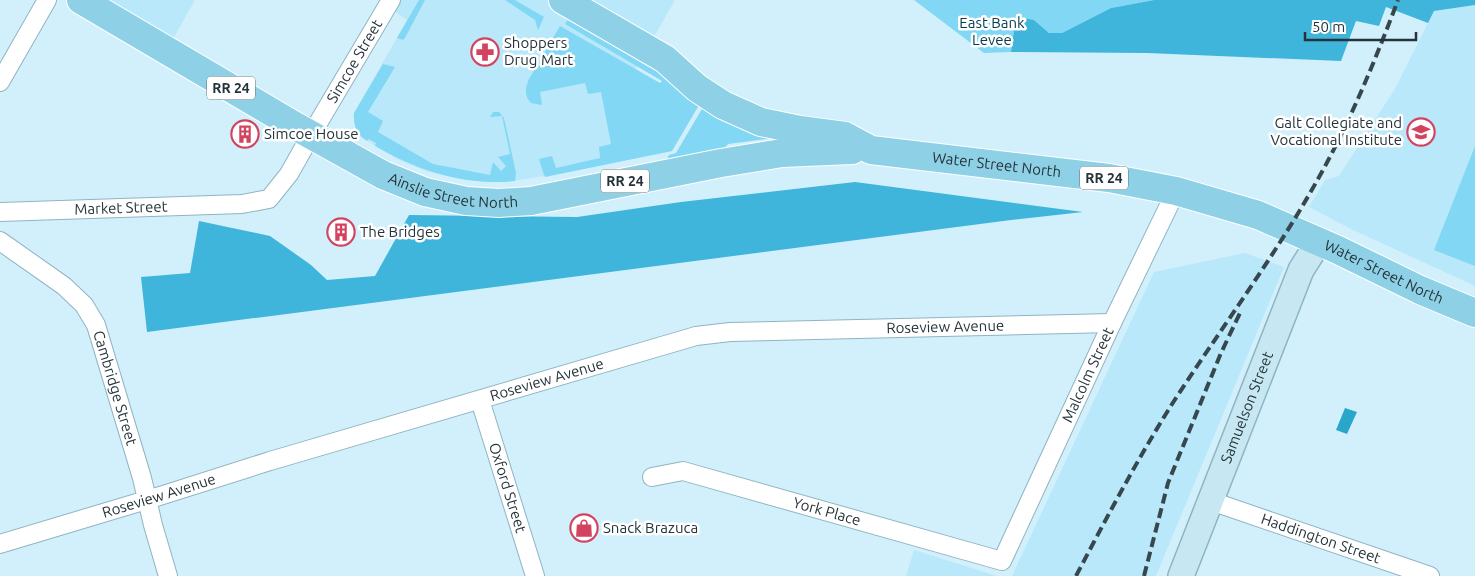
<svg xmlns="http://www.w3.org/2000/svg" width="1475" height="576" font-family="Ubuntu,sans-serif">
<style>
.built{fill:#b9e8fa}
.green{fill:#82d7f5}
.forest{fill:#3fb5db}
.water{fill:#2aa6cb}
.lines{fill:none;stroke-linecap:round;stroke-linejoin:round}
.street-casing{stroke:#90b4c2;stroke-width:20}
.secondary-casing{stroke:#90b4c2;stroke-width:28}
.primary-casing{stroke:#fff;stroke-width:30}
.street{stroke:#fff;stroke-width:18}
.secondary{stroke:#c7e8f2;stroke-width:25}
.primary{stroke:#8ed1e6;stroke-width:28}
.rail{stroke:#37474e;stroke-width:4;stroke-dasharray:10 5;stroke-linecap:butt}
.labels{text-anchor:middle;stroke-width:5;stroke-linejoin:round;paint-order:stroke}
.shield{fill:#fff;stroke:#667175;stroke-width:1}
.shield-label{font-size:14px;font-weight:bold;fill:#25343a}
.park-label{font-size:15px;fill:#053b4b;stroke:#fff}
.poi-label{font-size:15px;fill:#25343a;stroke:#fff;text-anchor:start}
.street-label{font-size:15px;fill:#25343a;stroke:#fff}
</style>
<rect width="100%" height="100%" fill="#d1f0fb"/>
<path class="built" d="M109,0H195L173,39Z
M379,0H675L635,70L660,84L667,75L672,151L545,176L507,182H484L456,178L426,171L399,160L361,137L358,133L354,121V113L407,20Z
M1475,5V286L1351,229L1309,207L1325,180L1339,176L1396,87L1434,11Z
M1245,253L1284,267L1156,576H1012L1154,272Z
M914,550L997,576H906Z"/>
<path class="green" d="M419,0H425L405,38L403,40L397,38Z
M505,0H515L544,17L538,30L535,20Z
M914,0H1154L1111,8L1062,33H1049L1034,20L1016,16L1011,52L984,53Z
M569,18L667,75L702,100L672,151L545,177L544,175L539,159L552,156L556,168L600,158L599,147L611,144L601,92L588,94L585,83L540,92L542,105L531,103C524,96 525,88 529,79L560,26L660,83L662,81L565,24Z
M383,64L395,67L368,112L383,121L378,132L433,164L490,175L493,162L501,171L506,166L498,157L510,154L502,116L490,117L493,112H499L504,118L516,173L515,181C464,186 419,171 375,146L376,143L369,139L367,141C357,135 353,125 354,113Z
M706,102L781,137L728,144L725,148L667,159L669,155L676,153Z
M1475,146V266L1434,250Z"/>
<path class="forest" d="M1154,0H1475V5L1434,11L1428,23L1386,7L1379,26L1356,21L1341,61L1147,53L1011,52L1016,16L1034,20L1049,33H1062L1111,8Z
M855,182L1083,212L1011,220L147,332L141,277L190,273L199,221L270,236L311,265L327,280L375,276L409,215L577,217L681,202Z"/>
<path class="water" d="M1345,408L1357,412L1347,434L1336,430Z"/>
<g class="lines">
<g class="street-casing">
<g id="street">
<path d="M0,82L47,0"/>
<path id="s1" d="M0,212L242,204L269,199L289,174L311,135L391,0"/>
<path id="s2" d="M0,241L64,286L84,305L96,325L142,478L153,525L168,576"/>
<path id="s3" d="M480,400L535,576"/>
<path id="s4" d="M652,477L683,471L1002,561L1112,323L1176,191"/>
<path id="s5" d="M1211,501L1430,576"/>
<path id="s6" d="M0,544L163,495L270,461L696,336L730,332L1112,323"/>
</g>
</g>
<g class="secondary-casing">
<g id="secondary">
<path id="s7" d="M1181,576L1301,270L1318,243"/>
</g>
</g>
<g class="primary-casing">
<g id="primary">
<path id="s8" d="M81,0L295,126L383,175L425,192L466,201L499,203L531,201L721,163L782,153L852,150"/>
<path id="s9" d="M563,0L665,59L697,88L723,105L761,122L800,130L845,136L871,150L1109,178L1176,191L1258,215L1338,250L1420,290L1475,313"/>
</g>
</g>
<use href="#street" class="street"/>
<use href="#secondary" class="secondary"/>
<use href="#primary" class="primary"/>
<path class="rail" d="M1076,576C1107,517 1138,458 1174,401C1222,327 1275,256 1318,179C1350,122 1375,61 1398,0
M1144,576L1168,483L1221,353L1240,313"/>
</g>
<defs>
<g id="pharmacy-ring" transform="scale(1.4375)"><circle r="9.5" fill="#fff" stroke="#d3435f" stroke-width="1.5"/><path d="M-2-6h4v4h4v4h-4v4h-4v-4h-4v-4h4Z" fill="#d3435f"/></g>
<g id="school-ring" transform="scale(1.4375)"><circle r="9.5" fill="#fff" stroke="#d3435f" stroke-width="1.5"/><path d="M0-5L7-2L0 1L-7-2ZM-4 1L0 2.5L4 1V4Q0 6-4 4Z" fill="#d3435f"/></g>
<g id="building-ring" transform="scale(1.4375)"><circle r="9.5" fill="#fff" stroke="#d3435f" stroke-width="1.5"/><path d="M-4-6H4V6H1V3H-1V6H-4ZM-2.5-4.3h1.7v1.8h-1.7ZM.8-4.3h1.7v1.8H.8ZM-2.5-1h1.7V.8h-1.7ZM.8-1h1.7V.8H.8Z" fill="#d3435f"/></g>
<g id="shop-ring" transform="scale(1.4375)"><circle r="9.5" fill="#fff" stroke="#d3435f" stroke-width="1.5"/><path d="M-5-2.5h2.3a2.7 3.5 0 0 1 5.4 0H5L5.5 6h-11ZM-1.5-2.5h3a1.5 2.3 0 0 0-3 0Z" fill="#d3435f"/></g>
</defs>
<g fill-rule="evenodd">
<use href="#pharmacy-ring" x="485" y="52"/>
<use href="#school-ring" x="1421" y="132"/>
<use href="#building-ring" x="245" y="134"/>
<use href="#building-ring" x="341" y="232"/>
<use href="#shop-ring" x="584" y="528"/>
</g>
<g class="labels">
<g class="shield">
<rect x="207" y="76.5" width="48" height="23" rx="4"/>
<rect x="1080" y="166.5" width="48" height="23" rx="4"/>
<rect x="601" y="169.5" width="48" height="23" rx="4"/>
</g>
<g class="shield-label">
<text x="231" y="93">RR 24</text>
<text x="1104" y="183">RR 24</text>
<text x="625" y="186">RR 24</text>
</g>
<g class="park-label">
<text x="992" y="28">East Bank<tspan x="992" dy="17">Levee</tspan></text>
</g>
<g class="poi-label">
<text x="504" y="48">Shoppers<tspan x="504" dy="17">Drug Mart</tspan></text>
<text x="1402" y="128" text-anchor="end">Galt Collegiate and<tspan x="1402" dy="17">Vocational Institute</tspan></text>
<text x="264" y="139">Simcoe House</text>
<text x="360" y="237">The Bridges</text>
<text x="603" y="533">Snack Brazuca</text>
</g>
<g class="street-label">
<text dy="5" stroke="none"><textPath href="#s1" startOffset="432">Simcoe Street</textPath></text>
<text dy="5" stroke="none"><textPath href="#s9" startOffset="475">Water Street North</textPath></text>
<text dy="5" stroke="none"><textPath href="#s8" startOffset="422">Ainslie Street North</textPath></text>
<text dy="5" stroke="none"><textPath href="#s1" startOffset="121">Market Street</textPath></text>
<text dy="5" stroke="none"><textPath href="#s9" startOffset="880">Water Street North</textPath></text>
<text dy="5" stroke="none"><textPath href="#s6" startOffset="976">Roseview Avenue</textPath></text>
<text dy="5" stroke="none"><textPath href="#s4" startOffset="568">Malcolm Street</textPath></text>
<text dy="5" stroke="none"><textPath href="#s6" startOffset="571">Roseview Avenue</textPath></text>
<text dy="5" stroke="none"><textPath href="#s2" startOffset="195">Cambridge Street</textPath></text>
<text dy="5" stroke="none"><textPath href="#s7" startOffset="181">Samuelson Street</textPath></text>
<text dy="5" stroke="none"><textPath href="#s3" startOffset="92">Oxford Street</textPath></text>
<text dy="5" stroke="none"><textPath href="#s6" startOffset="166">Roseview Avenue</textPath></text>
<text dy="5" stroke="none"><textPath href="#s4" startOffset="181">York Place</textPath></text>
<text dy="5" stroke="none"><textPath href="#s5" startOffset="116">Haddington Street</textPath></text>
</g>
</g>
<path d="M1305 32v8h111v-8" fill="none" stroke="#25343a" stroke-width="2.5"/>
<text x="1312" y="32" font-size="15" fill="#25343a" stroke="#ffffff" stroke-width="4" paint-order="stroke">50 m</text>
</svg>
